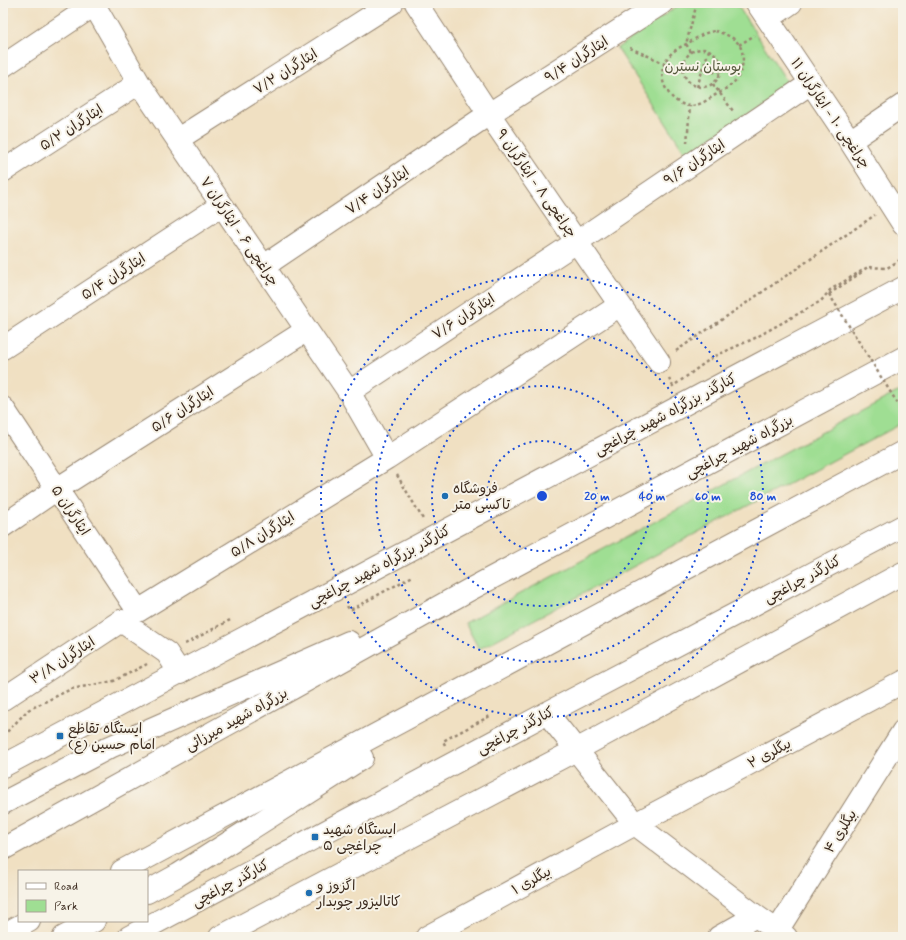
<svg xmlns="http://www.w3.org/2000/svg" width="906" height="940" font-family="Mynerve,'Playpen Sans Arabic',sans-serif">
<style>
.green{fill:#9fde93;stroke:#6d8458}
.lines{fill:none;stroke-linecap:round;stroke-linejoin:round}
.minor-casing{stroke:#968570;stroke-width:24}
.major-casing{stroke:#968570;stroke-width:24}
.highway-casing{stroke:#968570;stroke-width:24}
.path{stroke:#968570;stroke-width:2.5;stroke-dasharray:3 3;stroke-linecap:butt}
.minor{stroke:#fff;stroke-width:22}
.major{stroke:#fff;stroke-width:22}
.highway{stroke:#fff;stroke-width:22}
.path-bridge{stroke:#968570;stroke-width:2.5;stroke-dasharray:3 3;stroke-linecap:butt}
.ring{fill:none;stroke:#1d4ed8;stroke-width:2;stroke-dasharray:2 4}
.poi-dot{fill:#1f6fb2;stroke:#f7f3e8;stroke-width:1.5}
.labels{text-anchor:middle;stroke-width:4;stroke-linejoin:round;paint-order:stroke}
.street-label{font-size:14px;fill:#3b2a1e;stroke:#f7f3e8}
.park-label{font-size:14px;fill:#54573b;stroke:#f7f3e8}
.poi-label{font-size:14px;fill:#3b2a1e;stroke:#f7f3e8;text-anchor:start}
.centre{fill:#1d4ed8;stroke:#f7f3e8;stroke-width:2}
.ring-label{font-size:12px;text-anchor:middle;font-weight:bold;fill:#1d4ed8;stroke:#f7f3e8;stroke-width:4;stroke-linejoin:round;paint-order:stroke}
</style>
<rect width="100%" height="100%" fill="#f7f3e8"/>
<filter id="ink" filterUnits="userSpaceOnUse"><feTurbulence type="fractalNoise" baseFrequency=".025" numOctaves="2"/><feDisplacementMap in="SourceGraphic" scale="8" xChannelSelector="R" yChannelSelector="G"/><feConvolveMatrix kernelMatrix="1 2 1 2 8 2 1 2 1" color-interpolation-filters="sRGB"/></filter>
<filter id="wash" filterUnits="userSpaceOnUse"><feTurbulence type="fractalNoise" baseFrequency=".012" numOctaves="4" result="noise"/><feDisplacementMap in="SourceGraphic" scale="16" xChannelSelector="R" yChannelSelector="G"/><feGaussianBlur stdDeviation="0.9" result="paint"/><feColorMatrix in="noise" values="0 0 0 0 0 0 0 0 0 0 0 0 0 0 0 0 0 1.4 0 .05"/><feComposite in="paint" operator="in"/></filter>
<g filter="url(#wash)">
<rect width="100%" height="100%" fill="#f0e0c2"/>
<path class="green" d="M682,3H736L790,86L686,154L617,48Z
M903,389V423L479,649L465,623Z"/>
</g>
<g filter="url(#ink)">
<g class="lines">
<g class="minor-casing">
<path id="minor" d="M93,3L139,83L349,392L387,458
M416,3L489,114L659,362
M757,3L850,141L903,224
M768,19L791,3
M3,66L97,3
M178,139L392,3
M850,141L903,105
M3,171L139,83
M264,266L489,114L662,3
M3,348L222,205
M349,392L578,241L811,83
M3,408L138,611L387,458L620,305
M3,526L57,489L307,330
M3,699L121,621L167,653L180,673
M547,713L635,824L756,916L786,937
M777,931L903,731
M220,937L576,750L903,573
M427,937L635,824L903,682
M719,937L756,916"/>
</g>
<g class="major-casing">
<path id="major" d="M3,766L903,288
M129,937L547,713L903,526"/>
</g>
<g class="highway-casing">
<path id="highway" d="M3,803L110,747L349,642
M3,849L469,590L903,358
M122,871L903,452
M147,892L178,875L362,758
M3,935L29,921
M64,937L94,921"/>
</g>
<path class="path" d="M715,31C722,33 729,35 735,40C747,50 744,70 735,81C729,88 720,92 712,97C706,101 698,106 690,106C684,106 675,101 671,96C661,85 658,67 670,55C675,49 683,46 690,42C698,37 705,32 715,31Z
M739,45L755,35
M630,48L664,63
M683 68a19 19 0 1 1 38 0a19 19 0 1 1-38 0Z
M691,52L686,44L697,3
M684,62L720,74
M713,84L733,111
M697,87L709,50
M687,143L690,106
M829,294L862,272
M676,351L875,215
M669,379L674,388
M676,384L713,357L755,338L821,301L830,290L868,267L887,268L903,258
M397,475L424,521
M347,606L350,610L413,576
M185,644L232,619
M3,736L28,710L71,689L114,681L147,664
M445,745L443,741L490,716"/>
<use href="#minor" class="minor"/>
<use href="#major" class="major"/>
<use href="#highway" class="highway"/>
<path class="path-bridge" d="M829,294L903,412"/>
</g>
</g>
<g class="ring">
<circle cx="542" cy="496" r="55"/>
<circle cx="542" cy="496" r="110"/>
<circle cx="542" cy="496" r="166"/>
<circle cx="542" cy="496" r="221"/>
</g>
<g class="poi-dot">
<circle cx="445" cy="496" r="4"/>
<rect x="56" y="732" width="8" height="8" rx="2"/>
<rect x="311" y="833" width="8" height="8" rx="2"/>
<circle cx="309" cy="893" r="4"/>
</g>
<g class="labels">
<g class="street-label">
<text transform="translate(576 59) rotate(-33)" y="5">ایثارگران ۹/۴</text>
<text transform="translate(285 71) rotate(-32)" y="5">ایثارگران ۷/۲</text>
<text transform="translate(831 113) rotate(56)" y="5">چراغچی ۱۰ - ایثارگران ۱۱</text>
<text transform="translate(71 127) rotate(-33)" y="5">ایثارگران ۵/۲</text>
<text transform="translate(694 162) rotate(-34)" y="5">ایثارگران ۹/۶</text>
<text transform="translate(537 183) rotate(55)" y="5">چراغچی ۸ - ایثارگران ۹</text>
<text transform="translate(377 190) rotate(-34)" y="5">ایثارگران ۷/۴</text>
<text transform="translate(240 231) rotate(56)" y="5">چراغچی ۶ - ایثارگران ۷</text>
<text transform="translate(113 276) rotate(-33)" y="5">ایثارگران ۵/۴</text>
<text transform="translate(463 316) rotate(-33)" y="5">ایثارگران ۷/۶</text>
<text transform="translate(182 409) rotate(-33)" y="5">ایثارگران ۵/۶</text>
<text transform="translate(665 414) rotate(-28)" y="5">کنارگذر بزرگراه شهید چراغچی</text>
<text transform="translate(739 446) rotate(-28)" y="5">بزرگراه شهید چراغچی</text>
<text transform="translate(71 510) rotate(56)" y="5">ایثارگران ۵</text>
<text transform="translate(262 534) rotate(-32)" y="5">ایثارگران ۵/۸</text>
<text transform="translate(379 566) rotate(-28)" y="5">کنارگذر بزرگراه شهید چراغچی</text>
<text transform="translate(802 579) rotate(-28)" y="5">کنارگذر چراغچی</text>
<text transform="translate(62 660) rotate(-33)" y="5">ایثارگران ۳/۸</text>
<text transform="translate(236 719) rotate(-29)" y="5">بزرگراه شهید میرزائی</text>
<text transform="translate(515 730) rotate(-28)" y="5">کنارگذر چراغچی</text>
<text transform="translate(769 753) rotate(-28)" y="5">بیگلری ۲</text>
<text transform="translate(840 831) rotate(-58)" y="5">بیگلری ۴</text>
<text transform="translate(531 880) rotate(-29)" y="5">بیگلری ۱</text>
<text transform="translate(230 883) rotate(-28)" y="5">کنارگذر چراغچی</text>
</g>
<g class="park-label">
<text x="703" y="71">بوستان نسترن</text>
</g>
<g class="poi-label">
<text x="453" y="493">فروشگاه<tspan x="453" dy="16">تاکسی متر</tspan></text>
<text x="68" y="733">ایستگاه تقاظع<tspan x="68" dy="16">امام حسین (ع)</tspan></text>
<text x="323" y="834">ایستگاه شهید<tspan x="323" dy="16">چراغچی ۵</tspan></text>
<text x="317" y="890">اگزوز و<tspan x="317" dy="16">کاتالیزور چوبدار</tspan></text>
</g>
</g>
<circle cx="542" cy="496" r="6" class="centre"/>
<g class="ring-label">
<text x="597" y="500">20 m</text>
<text x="652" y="500">40 m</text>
<text x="708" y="500">60 m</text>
<text x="763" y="500">80 m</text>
</g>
<rect width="906" height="940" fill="none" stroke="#f7f3e8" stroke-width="16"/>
<rect x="18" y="870" width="130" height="52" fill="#f7f3e8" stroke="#aca397"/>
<rect x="26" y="883" width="20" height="6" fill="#ffffff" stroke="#aca397"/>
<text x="54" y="890" font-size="12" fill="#3b2a1e">Road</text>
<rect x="26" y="900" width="20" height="12" fill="#9fde93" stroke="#aca397"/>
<text x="54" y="910" font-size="12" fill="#3b2a1e">Park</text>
</svg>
